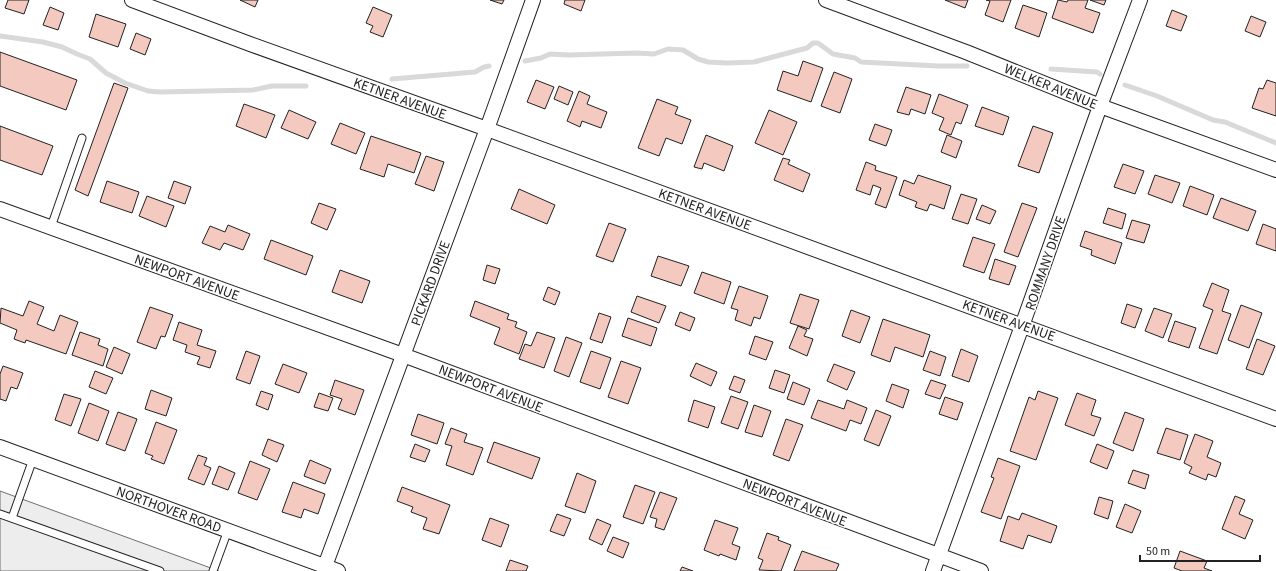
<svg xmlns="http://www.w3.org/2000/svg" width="1276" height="571" font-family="'Source Sans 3',sans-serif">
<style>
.parking{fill:#ededed;stroke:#6f6f6f}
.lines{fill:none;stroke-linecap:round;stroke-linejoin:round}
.stream{stroke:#d9d9d9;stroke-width:5}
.building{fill:#f3c9c0;stroke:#222}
.service-casing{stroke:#222;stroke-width:9}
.minor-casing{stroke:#222;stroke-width:16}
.service{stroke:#fff;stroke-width:7}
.minor{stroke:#fff;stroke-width:14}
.labels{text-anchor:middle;stroke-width:3;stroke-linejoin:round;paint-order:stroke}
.street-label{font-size:14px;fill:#222;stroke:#fff}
</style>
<rect width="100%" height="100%" fill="#fff"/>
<path class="parking" d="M0,491L219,571H0Z"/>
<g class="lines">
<path class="stream" d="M0,36L43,42L62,47L77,54L90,59L106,73L125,83L148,91L160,92L253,90L272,86H306
M525,61L541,58L550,54L569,55L636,53L654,54L668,49L683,50L698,59L708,62L727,63L754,62L807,48L813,43H818L833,54L855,58L861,62L938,66H967
M1051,69L1097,72L1100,74
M392,79L475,72L484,67L489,66
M1125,85L1157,96L1213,120L1225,122L1276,143"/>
</g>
<path class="building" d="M8,0H29L24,14L5,8Z
M240,0H258L255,7Z
M490,0H504L502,4Z
M565,0H585L581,11L564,4Z
M945,0H968L965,8Z
M986,0H1011L1003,22L985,15L990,1Z
M1058,0L1067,2L1068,0H1088L1085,8L1100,13L1093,33L1052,18Z
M1090,0H1106L1104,5Z
M1023,5L1047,13L1039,37L1015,28Z
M50,7L64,13L58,30L43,25Z
M373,7L392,15L383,37L370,32L373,26L366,23Z
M1172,10L1187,16L1181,31L1166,26Z
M96,14L126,24L118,47L89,37Z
M1251,16L1266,22L1260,37L1245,31Z
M136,33L151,39L145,55L130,49Z
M0,52L77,80L66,110L0,86Z
M803,61L823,68L811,102L777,90L783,71L798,76Z
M834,72L852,79L840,113L821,106Z
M536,80L554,87L545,109L527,102Z
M1267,80L1276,83V116L1252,108L1259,88L1263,89Z
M114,83L128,88L88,196L75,190Z
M559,86L573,92L568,105L554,99Z
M906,87L931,95L925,114L911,109L909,115L897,112Z
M579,91L590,96L587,104L607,112L601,128L582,121L580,127L567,121Z
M939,94L968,105L961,124L956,122L951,135L939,130L944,118L932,113Z
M657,99L678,107L675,114L691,120L682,144L666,138L659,156L638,148Z
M244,104L275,115L266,138L236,126Z
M982,107L1009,117L1003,135L975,126Z
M289,110L316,122L308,139L281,128Z
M769,110L797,122L783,155L755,143Z
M340,123L365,133L356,154L331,144Z
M875,124L892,130L886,146L869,140Z
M0,126L53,146L42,175L0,160Z
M1033,126L1053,133L1039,173L1018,166Z
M706,135L733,146L724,171L704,163L702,169L694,167Z
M947,135L962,141L956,158L941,152Z
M371,136L421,153L414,173L388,164L384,177L360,169Z
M426,156L444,162L434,191L415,184Z
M783,158L790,160L788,164L810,174L803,192L774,180Z
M866,162L876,166L875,170L897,177L886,208L875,204L881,188L873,185L870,195L856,190Z
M1123,164L1144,171L1135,194L1114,187Z
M918,175L951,186L944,209L930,204L927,211L915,207L917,202L899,195L904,180L914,184Z
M1155,175L1180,183L1172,203L1148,194Z
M107,181L139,192L132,213L100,202Z
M174,181L191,187L185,204L168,198Z
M1190,186L1214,195L1207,215L1183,206Z
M519,189L555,205L547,224L511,209Z
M961,194L977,199L968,224L952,219Z
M147,196L174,206L166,227L139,216Z
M1221,198L1256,211L1248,231L1213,218Z
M319,203L336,209L327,230L311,223Z
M1022,203L1037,208L1018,257L1004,252Z
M982,205L996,211L990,224L976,219Z
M1108,208L1126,214L1122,229L1103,223Z
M1132,220L1150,225L1144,243L1126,238Z
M609,223L626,229L613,262L596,256Z
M1263,224L1276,229V251L1256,244Z
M228,225L250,234L243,250L224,243L220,250L202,243L210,226L225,232Z
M1085,231L1122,243L1115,264L1091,255L1092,250L1080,246Z
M973,237L995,244L984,273L963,266Z
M271,240L313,256L306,275L264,259Z
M658,256L689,266L681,286L651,276Z
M995,259L1016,266L1009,285L989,279Z
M487,265L500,269L495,284L483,280Z
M340,270L370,281L362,303L332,292Z
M702,272L731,282L724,304L694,293Z
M1212,283L1229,290L1222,311L1231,314L1217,354L1199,348L1213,310L1203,306Z
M739,286L768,296L760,319L754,317L751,326L735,320L738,310L731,308Z
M548,287L560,292L555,305L543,300Z
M800,294L819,300L809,329L790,323Z
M637,296L666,306L659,323L631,312Z
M29,301L44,307L37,324L54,331L60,315L78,322L66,354L26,340L25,343L14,339L17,330L0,323L1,308L23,316Z
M475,301L509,314L507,319L517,322L515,327L527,332L519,354L494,344L500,328L470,316Z
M1127,304L1142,309L1135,328L1121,323Z
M1241,305L1262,313L1249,348L1228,340Z
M150,307L173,315L165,337L161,336L156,349L137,342Z
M1154,308L1172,314L1163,338L1145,331Z
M851,310L870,317L860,343L842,336Z
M680,312L695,318L690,331L675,325Z
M599,313L611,317L602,343L590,339Z
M628,318L657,328L651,346L622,336Z
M883,319L930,335L923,357L895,347L890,362L871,355Z
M1175,321L1196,328L1189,348L1168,341Z
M179,322L202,330L197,345L216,351L210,368L197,364L200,357L185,352L187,345L173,340Z
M798,326L807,330L804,336L813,339L807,356L789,348Z
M80,332L100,339L98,345L108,349L103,366L72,355Z
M537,332L555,338L544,368L519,359L525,344L531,346Z
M755,336L773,342L766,360L749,354Z
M566,337L582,343L569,377L554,371Z
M1257,339L1275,346L1263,375L1246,369Z
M114,347L130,354L122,374L106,367Z
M961,349L978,356L969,382L952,376Z
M246,351L260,356L250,384L236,379Z
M591,351L611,358L600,389L580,382Z
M930,351L946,357L940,376L923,370Z
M621,361L641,368L628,404L608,397Z
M696,363L717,372L711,386L690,376Z
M283,364L307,373L299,393L275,384Z
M834,364L855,372L847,390L827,381Z
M3,366L23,373L17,389L11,387L6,401L0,399V374Z
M775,370L790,375L784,393L769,388Z
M95,371L113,378L106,394L89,387Z
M734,376L745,380L740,393L729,389Z
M335,380L364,390L355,415L338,409L342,399L330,395Z
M931,380L946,385L940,399L925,394Z
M793,382L810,389L804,405L787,399Z
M892,384L909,390L903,408L886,401Z
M151,390L172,398L166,416L145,409Z
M261,391L273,395L268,410L256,405Z
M1038,391L1058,398L1036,460L1010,451L1029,397L1035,400Z
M319,393L333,398L328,411L314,407Z
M1077,393L1096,400L1091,415L1101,418L1094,436L1065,425Z
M64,394L81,399L71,426L55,420Z
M731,396L748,402L738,429L721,423Z
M945,397L963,403L957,420L939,414Z
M694,400L715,407L708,428L688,421Z
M818,400L844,409L847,400L867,408L861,424L850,420L846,431L811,418Z
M89,403L109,411L98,441L78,433Z
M754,405L771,411L762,437L745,432Z
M876,410L891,416L879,446L864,440Z
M118,412L137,419L125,451L106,444Z
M1125,412L1144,419L1133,451L1113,443Z
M418,414L444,423L437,444L411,435Z
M786,419L803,425L789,461L773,455Z
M156,422L177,430L164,464L151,459L153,456L145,453Z
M451,428L467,434L464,442L483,448L473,475L446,465L452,446L445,444Z
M1166,428L1188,435L1180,460L1157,453Z
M1195,434L1213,441L1207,457L1221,463L1216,477L1208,474L1206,480L1189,473L1192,467L1184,463Z
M268,439L284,445L277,462L262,455Z
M494,442L540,458L532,479L487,462Z
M415,444L430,450L425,462L410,457Z
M1097,444L1114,451L1107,469L1090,462Z
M198,455L207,458L204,465L211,468L204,485L188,479Z
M998,458L1020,466L1001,519L981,512L994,478L991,477Z
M310,460L331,469L325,484L304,476Z
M250,461L270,469L257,500L238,493Z
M219,466L235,473L228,490L212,484Z
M1133,470L1149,475L1145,489L1128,483Z
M577,473L596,481L585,513L565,506Z
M293,482L325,494L318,514L304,509L301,518L282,512Z
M635,485L655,492L643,524L623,517Z
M402,487L450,505L439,534L423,529L427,518L411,512L413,507L397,501Z
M660,492L677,498L664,530L655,527L657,519L650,517Z
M1235,496L1245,500L1239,514L1253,520L1245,539L1222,529Z
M1099,497L1113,501L1108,519L1094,514Z
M1125,504L1141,511L1132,533L1116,527Z
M1022,513L1057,526L1051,543L1028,535L1023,549L1000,541L1008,516L1019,520Z
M557,514L571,519L564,536L550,531Z
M490,518L509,525L501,547L482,540Z
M597,519L611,525L602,545L589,539Z
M715,520L738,528L732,544L740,547L736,560L720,554L719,556L704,550Z
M767,533L779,537L778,540L791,545L781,571L759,570L763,560L758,558Z
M613,537L629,543L623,558L607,551Z
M802,551L839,564L836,571H794Z
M1180,551L1207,561L1204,568L1212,571H1182L1174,568Z
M510,560L528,566L526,571H506Z
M682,567L693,571H680Z"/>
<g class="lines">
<g class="service-casing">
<path id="service" d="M51,227L82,138
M0,514L160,571
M12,518L33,459
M213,571L228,530"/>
</g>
<g class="minor-casing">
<path id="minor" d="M132,0L250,44L487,129L1276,419
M826,0L966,52L1100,106L1276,170
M0,209L403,355L981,571
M0,447L338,571
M325,566L487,129L533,0
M933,571L1022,326L1100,106L1140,0"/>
</g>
<use href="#service" class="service"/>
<use href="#minor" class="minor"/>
</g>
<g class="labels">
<g class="street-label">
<text transform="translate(1051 86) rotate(22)" y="5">WELKER AVENUE</text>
<text transform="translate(400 98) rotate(20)" y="5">KETNER AVENUE</text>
<text transform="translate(705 209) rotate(20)" y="5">KETNER AVENUE</text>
<text transform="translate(1045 263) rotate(-71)" y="5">ROMMANY DRIVE</text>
<text transform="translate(187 277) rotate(20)" y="5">NEWPORT AVENUE</text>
<text transform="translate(430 283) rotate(-70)" y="5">PICKARD DRIVE</text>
<text transform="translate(1009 320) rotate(20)" y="5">KETNER AVENUE</text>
<text transform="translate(491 388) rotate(21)" y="5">NEWPORT AVENUE</text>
<text transform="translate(795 502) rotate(21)" y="5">NEWPORT AVENUE</text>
<text transform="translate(169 509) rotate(20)" y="5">NORTHOVER ROAD</text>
</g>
</g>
<path d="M1140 555v6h120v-6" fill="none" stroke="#222222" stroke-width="2"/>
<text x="1146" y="555" font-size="12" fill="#222222" stroke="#ffffff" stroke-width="3" paint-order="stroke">50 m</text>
</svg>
